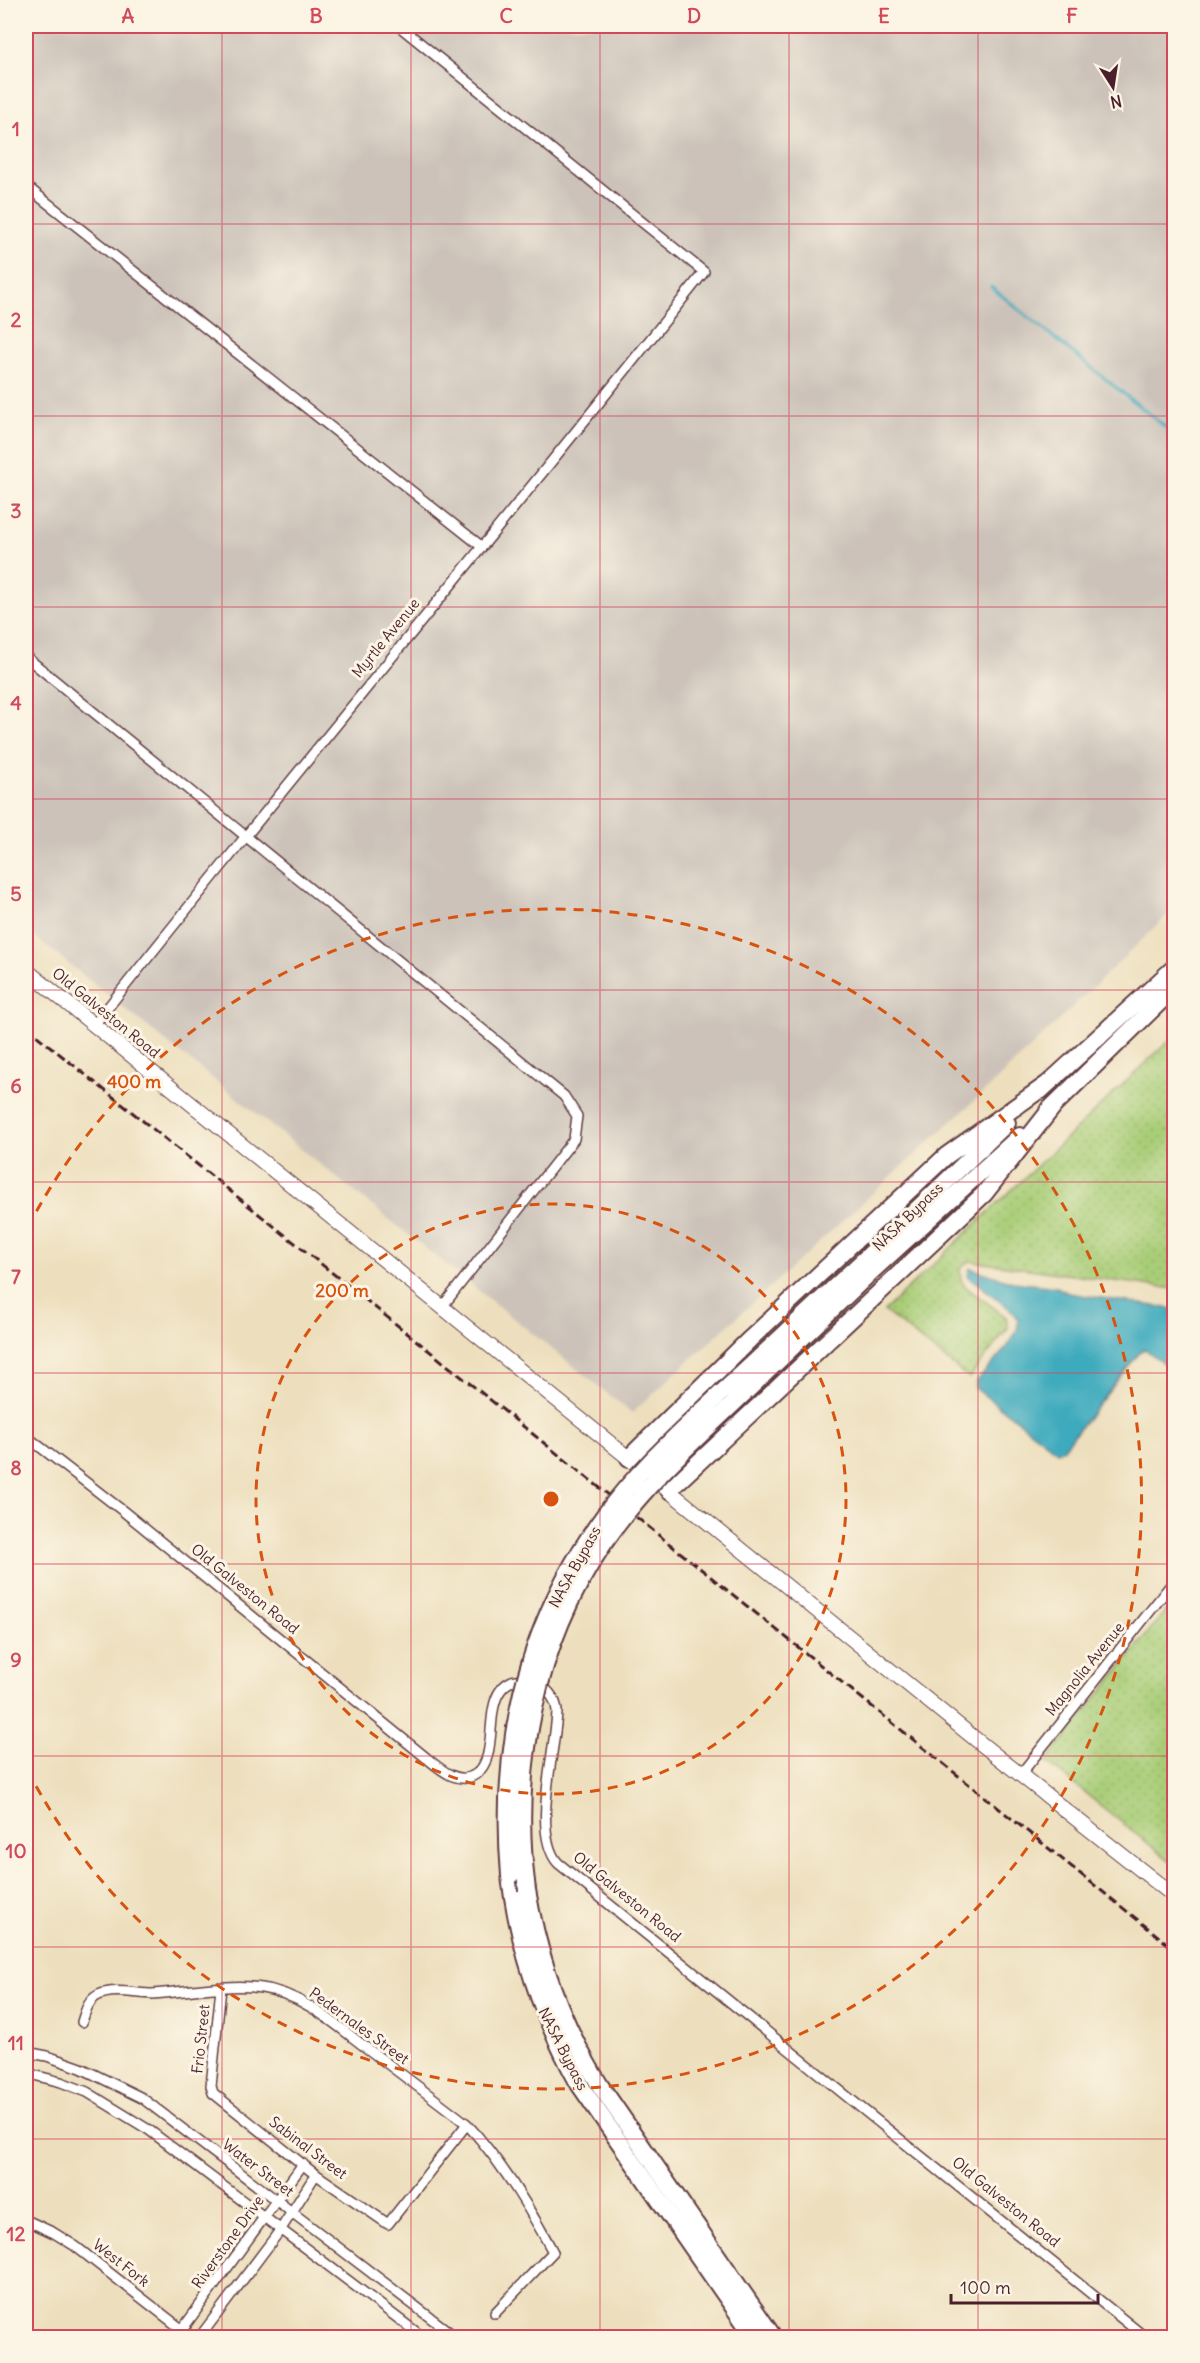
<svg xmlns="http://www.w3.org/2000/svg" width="1200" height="2363" font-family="Delius,sans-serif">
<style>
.industrial{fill:#ccc2b9}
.grass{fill:url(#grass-dots);stroke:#7a7651;stroke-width:1.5}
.water{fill:#3eaabd;stroke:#446474;stroke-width:1.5}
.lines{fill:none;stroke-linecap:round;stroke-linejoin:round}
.stream{stroke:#3eaabd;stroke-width:3}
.minor-casing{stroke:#623c41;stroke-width:12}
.primary-casing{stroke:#623c41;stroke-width:16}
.motorway-casing{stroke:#623c41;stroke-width:20}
.minor{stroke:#fff;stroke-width:9}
.primary{stroke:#fff;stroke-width:14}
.motorway{stroke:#fff;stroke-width:16}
.rail{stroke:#4a1f2b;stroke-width:3;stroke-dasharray:9 4.5;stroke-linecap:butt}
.motorway-bridge-casing{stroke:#623c41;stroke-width:20;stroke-linecap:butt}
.motorway-bridge{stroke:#fff;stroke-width:16}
.grid{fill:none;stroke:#d1495b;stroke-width:1.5;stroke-opacity:0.55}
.ring{fill:none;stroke:#d8530f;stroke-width:3;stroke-dasharray:10 8}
.labels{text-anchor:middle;stroke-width:6;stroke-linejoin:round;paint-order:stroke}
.street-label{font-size:15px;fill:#4a1f2b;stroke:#fcf5e5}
.centre{fill:#d8530f;stroke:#fcf5e5;stroke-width:3}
.ring-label{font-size:18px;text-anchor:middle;font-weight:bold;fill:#d8530f;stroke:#fcf5e5;stroke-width:6;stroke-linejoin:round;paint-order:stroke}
.neatline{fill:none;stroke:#d1495b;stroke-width:2}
.grid-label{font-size:20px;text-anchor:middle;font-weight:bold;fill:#d1495b}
</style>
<defs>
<pattern id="grass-dots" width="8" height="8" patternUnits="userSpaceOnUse" patternTransform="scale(1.5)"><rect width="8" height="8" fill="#a9cd77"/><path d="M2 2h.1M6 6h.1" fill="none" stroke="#93b067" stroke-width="1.8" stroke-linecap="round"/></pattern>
</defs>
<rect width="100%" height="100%" fill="#fcf5e5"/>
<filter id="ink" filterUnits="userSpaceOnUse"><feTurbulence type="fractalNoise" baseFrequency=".0167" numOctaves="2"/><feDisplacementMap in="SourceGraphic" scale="12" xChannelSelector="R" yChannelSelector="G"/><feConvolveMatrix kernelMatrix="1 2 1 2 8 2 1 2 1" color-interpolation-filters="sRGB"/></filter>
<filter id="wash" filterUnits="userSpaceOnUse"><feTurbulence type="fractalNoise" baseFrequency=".008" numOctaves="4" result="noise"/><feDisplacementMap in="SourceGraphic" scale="24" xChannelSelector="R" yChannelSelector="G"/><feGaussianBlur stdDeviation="1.35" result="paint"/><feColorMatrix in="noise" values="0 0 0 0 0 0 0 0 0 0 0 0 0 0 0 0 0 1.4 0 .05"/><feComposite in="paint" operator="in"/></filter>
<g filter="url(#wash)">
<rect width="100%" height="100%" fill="#eddfbd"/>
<path class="industrial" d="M26,26H1174V909L998,1079L632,1413L26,930Z"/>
<path class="grass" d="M1174,1036V1289L970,1261L960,1268L961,1280L966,1287L1006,1317L1008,1328L969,1378L884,1311Z
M1174,1600V1864L1046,1762Z"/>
<path class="water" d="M970,1268L1013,1282L1057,1287L1068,1293L1174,1309V1372L1145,1349L1141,1351L1063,1449L1057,1451L975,1388L976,1382C986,1370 1017,1340 1018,1325C1019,1318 1015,1314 1010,1309L968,1276Z"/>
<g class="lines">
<path class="stream" d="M991,287L1174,434"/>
</g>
</g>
<g filter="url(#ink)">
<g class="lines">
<g class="minor-casing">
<path id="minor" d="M26,186L481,546
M26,657L564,1096L577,1116L574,1139L442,1307
M94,1025C295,772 503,525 704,272L399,26
M26,1436L123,1511L424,1756C438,1767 458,1787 476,1774C498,1758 485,1713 500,1691C517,1666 555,1685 557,1711C556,1750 531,1833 558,1863L1146,2338
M1020,1775L1174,1581
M221,1988L211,2086L213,2093L311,2171L388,2224L467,2124
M82,2022C84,2016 86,2007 91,2001C103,1985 135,1994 152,1994C188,1992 227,1983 262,1988C304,1994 339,2028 372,2052C404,2076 436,2100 467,2124C500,2160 530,2209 553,2252L495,2313
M26,2052L47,2056L81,2068L142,2098L457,2338
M26,2073L61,2082L87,2092L149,2130L424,2338
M26,2220L54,2233L75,2246L193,2338
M176,2338L303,2164
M199,2338L281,2229L316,2174"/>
</g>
<g class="primary-casing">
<path id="primary" d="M26,970L984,1746L1174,1896"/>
</g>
<g class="motorway-casing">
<path id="motorway" d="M1040,1091L1174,968
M1048,1111L1174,988
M865,1259L1007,1123
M874,1269L1020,1136
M629,1458L750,1339L946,1156L1049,1083
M669,1490L984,1194L1055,1104
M510,1876C519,1951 543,2019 579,2084L755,2338
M527,1890C539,1961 563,2027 601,2087L774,2338"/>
</g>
<use href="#minor" class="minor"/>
<use href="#primary" class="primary"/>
<use href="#motorway" class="motorway"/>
<path class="rail" d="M26,1027L1174,1949"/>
<g class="motorway-bridge-casing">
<path id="motorway-bridge" d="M510,1876C499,1746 525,1624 604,1516C637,1471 679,1433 719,1395C768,1350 816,1304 865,1259
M527,1890C511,1771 535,1644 604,1543C640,1490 687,1447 733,1404C780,1359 827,1314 874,1269"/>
</g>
<use href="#motorway-bridge" class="motorway-bridge"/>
</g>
</g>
<path class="grid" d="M222,26V2338M411,26V2338M600,26V2338M789,26V2338M978,26V2338M26,224H1174M26,416H1174M26,607H1174M26,799H1174M26,990H1174M26,1182H1174M26,1373H1174M26,1564H1174M26,1756H1174M26,1947H1174M26,2139H1174"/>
<g class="ring">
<circle cx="551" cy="1499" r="295"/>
<path d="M28 1227A590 590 0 1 1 28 1771"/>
</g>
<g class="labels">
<g class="street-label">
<text transform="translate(386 638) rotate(-51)" y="5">Myrtle Avenue</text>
<text transform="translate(106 1013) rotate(39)" y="5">Old Galveston Road</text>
<text transform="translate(908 1217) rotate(-44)" y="5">NASA Bypass</text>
<text transform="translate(575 1567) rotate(-61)" y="5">NASA Bypass</text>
<text transform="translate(245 1589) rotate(39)" y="5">Old Galveston Road</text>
<text transform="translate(1085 1669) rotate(-51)" y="5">Magnolia Avenue</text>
<text transform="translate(627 1897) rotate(39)" y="5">Old Galveston Road</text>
<text transform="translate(359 2026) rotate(36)" y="5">Pedernales Street</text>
<text transform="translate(201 2039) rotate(-84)" y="5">Frio Street</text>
<text transform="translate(563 2049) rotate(63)" y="5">NASA Bypass</text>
<text transform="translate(308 2148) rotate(37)" y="5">Sabinal Street</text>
<text transform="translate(258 2168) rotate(37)" y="5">Water Street</text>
<text transform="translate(1006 2202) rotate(39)" y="5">Old Galveston Road</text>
<text transform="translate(228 2242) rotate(-54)" y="5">Riverstone Drive</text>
<text transform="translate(121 2263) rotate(38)" y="5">West Fork</text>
</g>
</g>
<circle cx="551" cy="1499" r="9" class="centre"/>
<g class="ring-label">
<text x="134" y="1088">400 m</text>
<text x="342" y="1297">200 m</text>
</g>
<rect width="1200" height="2363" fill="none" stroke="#fcf5e5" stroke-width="66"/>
<g transform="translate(1113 87) rotate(168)" stroke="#fcf5e5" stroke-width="4.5" paint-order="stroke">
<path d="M0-4.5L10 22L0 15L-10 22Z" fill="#4a1f2b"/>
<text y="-9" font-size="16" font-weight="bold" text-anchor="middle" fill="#4a1f2b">N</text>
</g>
<path d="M951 2294v9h147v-9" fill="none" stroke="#4a1f2b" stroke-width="3"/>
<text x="960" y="2294" font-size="18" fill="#4a1f2b" stroke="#fcf5e5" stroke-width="4.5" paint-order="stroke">100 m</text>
<rect x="33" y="33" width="1134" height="2297" class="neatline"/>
<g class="grid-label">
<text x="128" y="23">A</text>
<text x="316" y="23">B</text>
<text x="506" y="23">C</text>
<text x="694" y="23">D</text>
<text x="884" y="23">E</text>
<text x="1072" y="23">F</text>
<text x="16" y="136">1</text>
<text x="16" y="327">2</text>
<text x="16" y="518">3</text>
<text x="16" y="710">4</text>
<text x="16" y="901">5</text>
<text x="16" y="1093">6</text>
<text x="16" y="1284">7</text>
<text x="16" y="1475">8</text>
<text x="16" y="1667">9</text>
<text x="16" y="1858">10</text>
<text x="16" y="2050">11</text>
<text x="16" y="2241">12</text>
</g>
</svg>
